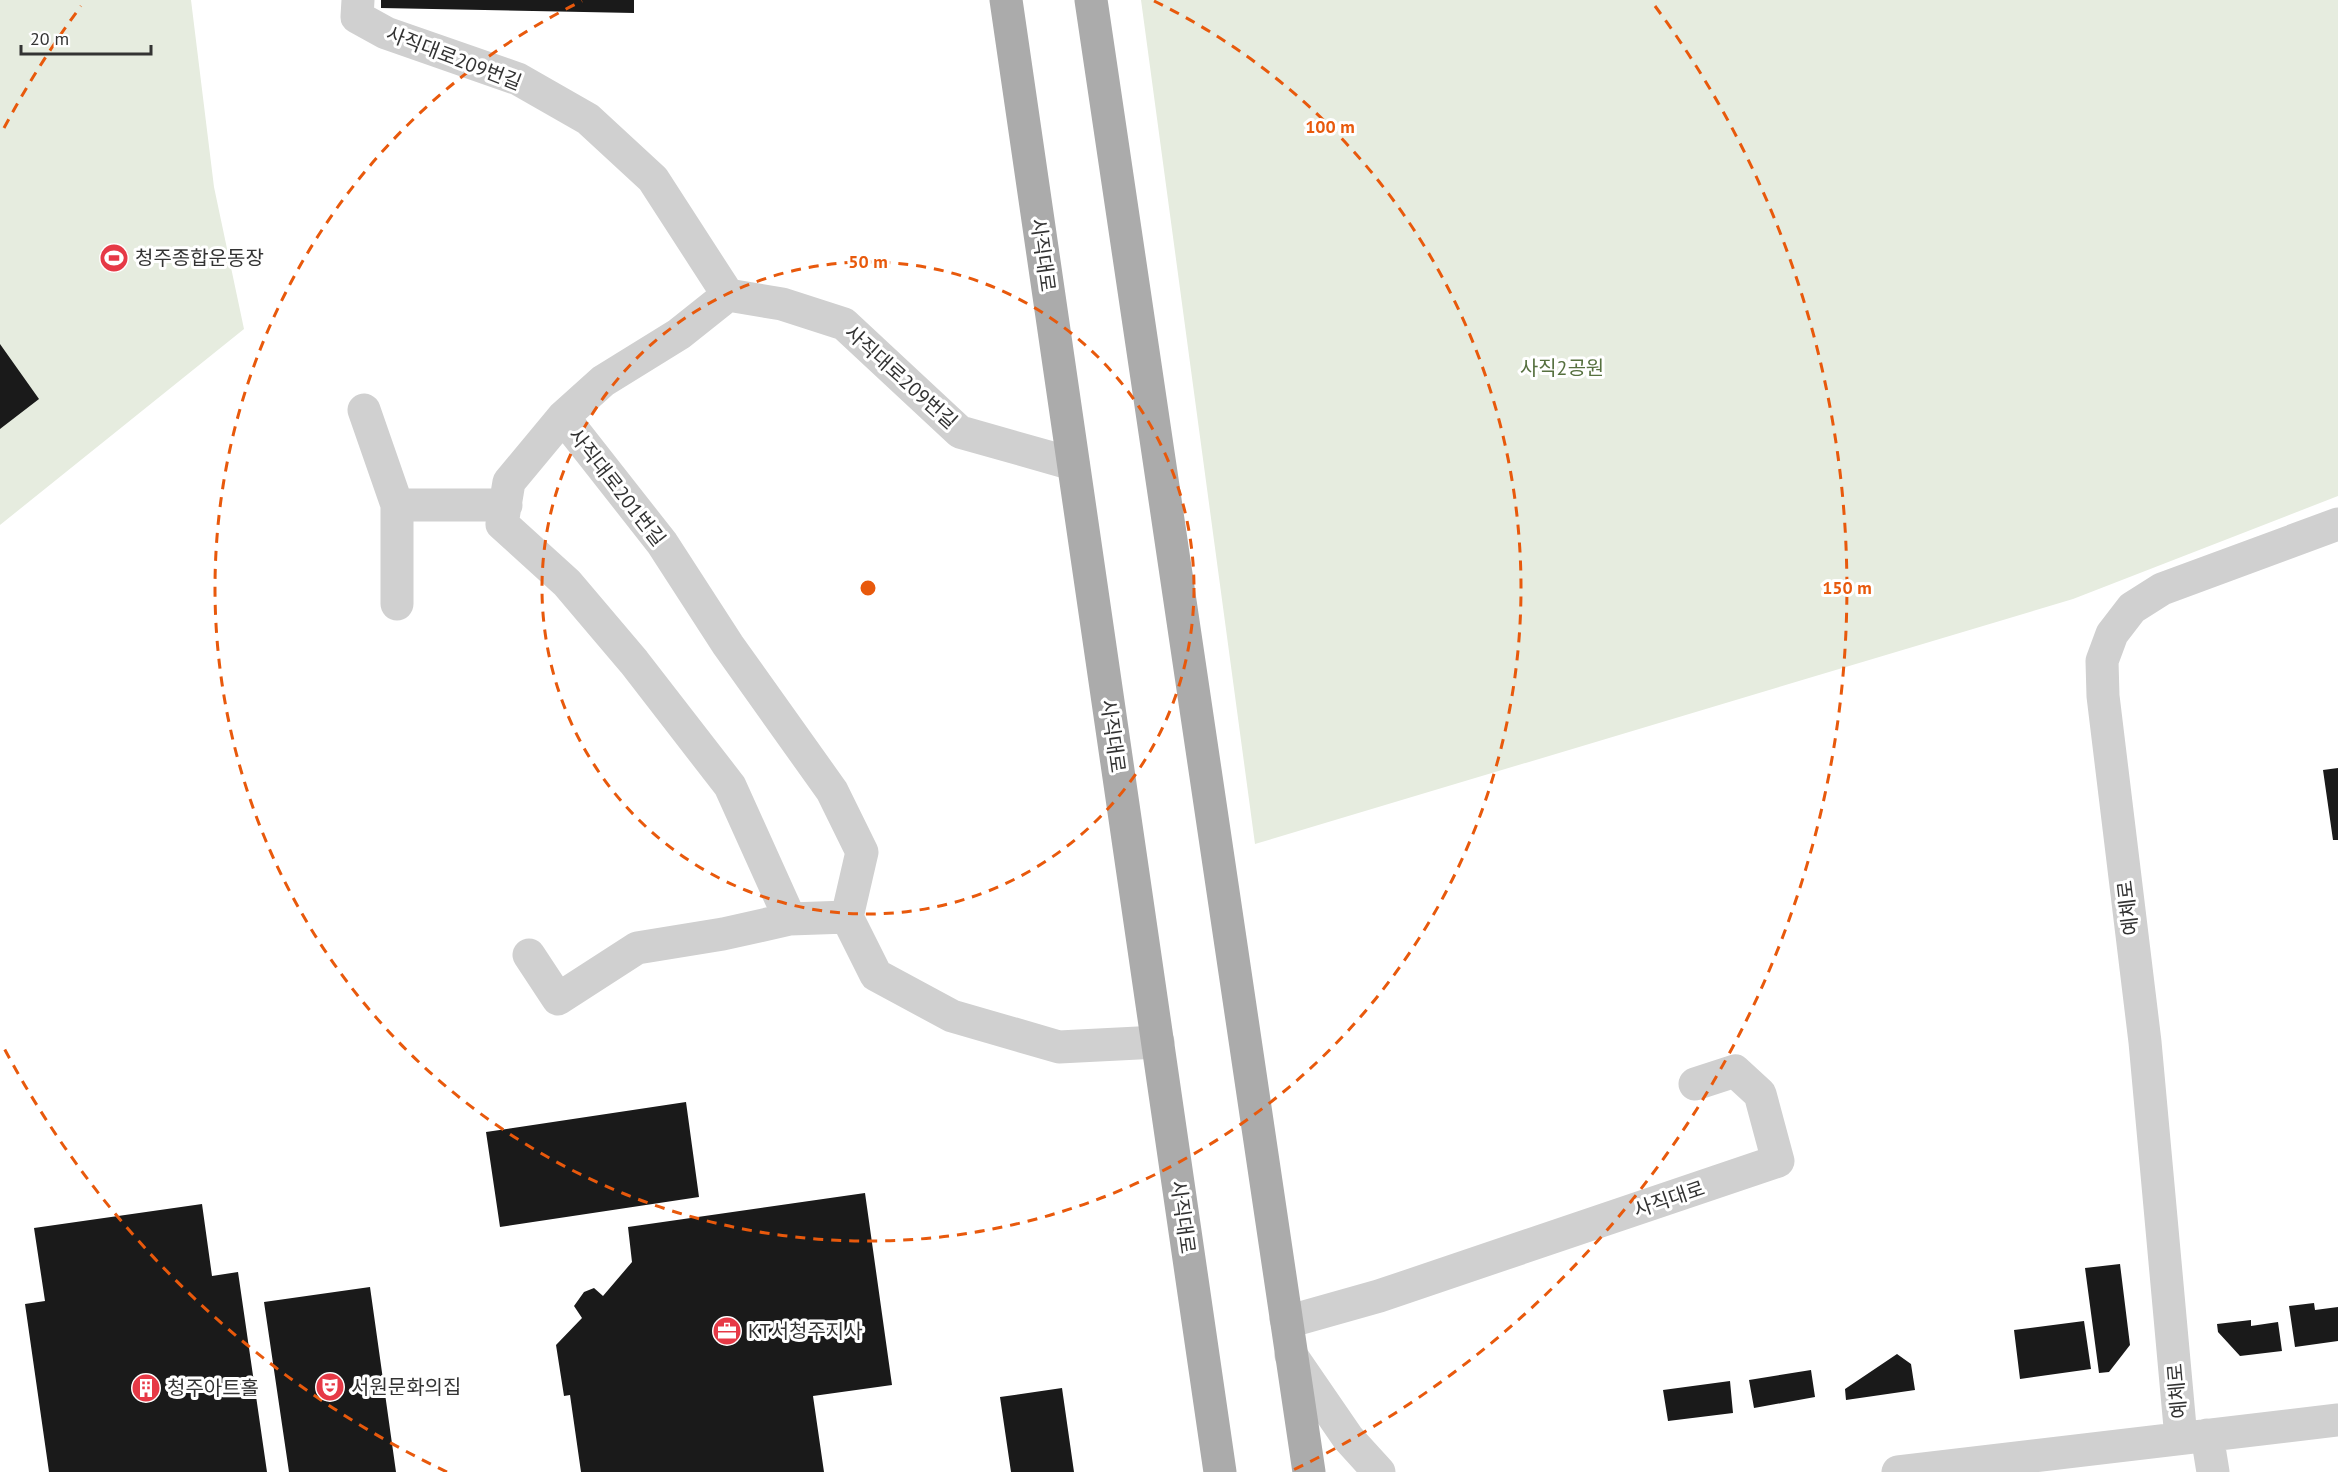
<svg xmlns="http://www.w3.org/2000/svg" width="2338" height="1472" font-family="'PT Sans','Noto Sans KR',sans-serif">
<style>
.green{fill:#e6ecdf}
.building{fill:#1a1a1a}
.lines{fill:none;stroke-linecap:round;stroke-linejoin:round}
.minor{stroke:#d0d0d0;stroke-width:33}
.major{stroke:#ababab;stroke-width:33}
.ring{fill:none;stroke:#e8590c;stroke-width:3;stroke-dasharray:10 8}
.labels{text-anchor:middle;stroke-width:6;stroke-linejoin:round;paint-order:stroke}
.street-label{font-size:20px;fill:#333;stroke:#fff}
.poi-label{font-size:20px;fill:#333;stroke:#fff;text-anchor:start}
.park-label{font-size:20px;fill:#56703f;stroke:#fff}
.centre{fill:#e8590c;stroke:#fff;stroke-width:3}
.ring-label{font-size:18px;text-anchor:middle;font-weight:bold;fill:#e8590c;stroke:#fff;stroke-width:6;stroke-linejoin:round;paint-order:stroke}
</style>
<rect width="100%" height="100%" fill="#fff"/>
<path class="green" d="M0,0H191L214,187L244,329L0,525Z
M1141,0H2338V496L2073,599L1255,844Z"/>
<path class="building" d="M381,0H634V13L381,8Z
M0,344L39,399L0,429Z
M2338,768V840H2333L2323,770Z
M686,1102L699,1197L500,1227L486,1132Z
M865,1193L892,1385L813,1396L824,1472H581L570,1395L564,1396L556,1345L582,1318L574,1306L584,1292L594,1288L603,1296L632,1262L628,1227Z
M202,1204L212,1276L238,1272L267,1472H49L25,1304L45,1301L34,1228Z
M2120,1264L2130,1345L2109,1372L2099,1373L2085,1268Z
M370,1287L396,1472H289L264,1302Z
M2314,1303L2315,1310L2338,1307V1341L2295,1347L2289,1306Z
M2251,1320V1326L2278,1322L2282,1351L2240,1356L2218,1332L2217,1324Z
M2084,1321L2091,1369L2020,1379L2014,1330Z
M1897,1354L1911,1364L1915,1390L1846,1400L1845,1389Z
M1811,1370L1815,1397L1754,1408L1749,1380Z
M1730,1381L1733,1413L1668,1421L1663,1390Z
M1062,1388L1074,1472H1011L1000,1397Z"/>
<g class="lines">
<path class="minor" d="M358,0L357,17L386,33L518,79L588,119L653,179L728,295L782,304L844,324L960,432L1073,464
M364,410L397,505
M563,417L662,543L728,645L832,791L862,852L847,917L876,975L952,1016L1059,1047L1158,1042
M397,604V505H506
M790,919L847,917
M529,955L558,999L637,948L723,934L790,919L730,786L634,662L567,583L502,524L509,482L563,417L603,381L679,334L728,295
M1286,1319L1301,1318L1379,1296L1778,1161L1760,1094L1735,1071L1695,1084
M1291,1355L1348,1438L1379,1472
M2207,1435L2213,1472
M2181,1438L2145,1042L2103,696L2102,661L2112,634L2132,608L2162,589L2338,524
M1898,1472L2338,1420"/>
<path class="major" d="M1006,0L1220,1472
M1091,0L1309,1472"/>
</g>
<g class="ring">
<circle cx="868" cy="588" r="326"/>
<path d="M1154 1A653 653 0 1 1 582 1"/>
<path d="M447 1472A979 979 0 0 1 4 1048M4 128A979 979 0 0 1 81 6M1655 6A979 979 0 0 1 1289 1472"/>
</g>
<defs>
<g id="stadium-disc" transform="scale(1.5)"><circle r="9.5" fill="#e63946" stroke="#fff"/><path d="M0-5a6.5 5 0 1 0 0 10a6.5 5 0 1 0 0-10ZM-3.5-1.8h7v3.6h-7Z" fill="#fff"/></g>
<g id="office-disc" transform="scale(1.5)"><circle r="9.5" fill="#e63946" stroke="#fff"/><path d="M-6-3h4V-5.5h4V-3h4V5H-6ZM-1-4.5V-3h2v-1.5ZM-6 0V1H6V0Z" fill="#fff"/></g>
<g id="theatre-disc" transform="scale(1.5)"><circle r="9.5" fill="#e63946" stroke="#fff"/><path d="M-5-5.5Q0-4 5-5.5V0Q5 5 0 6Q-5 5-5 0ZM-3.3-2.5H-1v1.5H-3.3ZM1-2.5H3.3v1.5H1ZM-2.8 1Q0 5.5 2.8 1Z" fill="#fff"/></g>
<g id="building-disc" transform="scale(1.5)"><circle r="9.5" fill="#e63946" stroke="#fff"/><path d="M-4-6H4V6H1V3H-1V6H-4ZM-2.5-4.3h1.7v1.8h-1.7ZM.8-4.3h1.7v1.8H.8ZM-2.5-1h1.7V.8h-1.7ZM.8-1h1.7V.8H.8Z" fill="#fff"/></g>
</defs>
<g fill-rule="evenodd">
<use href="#stadium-disc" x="114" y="258"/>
<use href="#office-disc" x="727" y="1331"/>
<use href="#theatre-disc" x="330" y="1387"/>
<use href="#building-disc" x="146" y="1388"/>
</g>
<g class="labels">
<g class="street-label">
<text transform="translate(454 58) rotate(21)" y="7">사직대로209번길</text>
<text transform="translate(1043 255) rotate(82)" y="7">사직대로</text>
<text transform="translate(901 377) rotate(42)" y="7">사직대로209번길</text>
<text transform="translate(617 487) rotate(52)" y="7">사직대로201번길</text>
<text transform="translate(1113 736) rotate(82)" y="7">사직대로</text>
<text transform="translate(2128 908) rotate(-97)" y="7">예체로</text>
<text transform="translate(1669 1199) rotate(-19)" y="7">사직대로</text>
<text transform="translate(1183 1217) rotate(82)" y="7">사직대로</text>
<text transform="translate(2177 1391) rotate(-95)" y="7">예체로</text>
</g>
<g class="poi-label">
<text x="135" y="265">청주종합운동장</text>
<text x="748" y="1338">KT서청주지사</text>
<text x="351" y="1394">서원문화의집</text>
<text x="167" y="1395">청주아트홀</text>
</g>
<g class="park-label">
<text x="1562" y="375">사직2공원</text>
</g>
</g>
<circle cx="868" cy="588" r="9" class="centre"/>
<g class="ring-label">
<text x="1330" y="133">100 m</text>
<text x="868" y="268">50 m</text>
<text x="1847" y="594">150 m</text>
</g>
<path d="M21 45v9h130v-9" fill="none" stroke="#333333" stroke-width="3"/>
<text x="30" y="45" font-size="18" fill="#333333" stroke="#ffffff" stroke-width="4.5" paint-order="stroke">20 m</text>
</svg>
